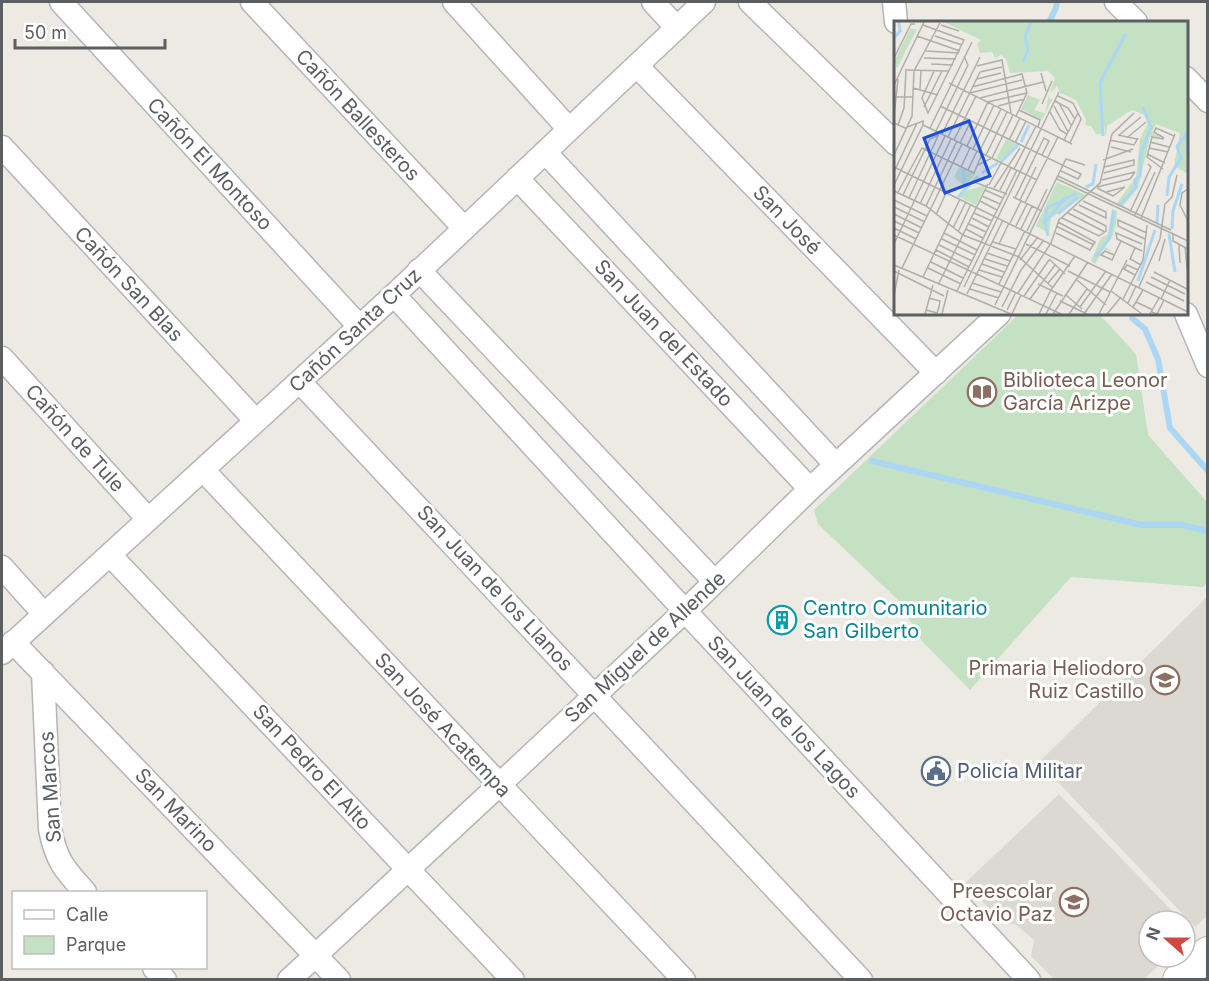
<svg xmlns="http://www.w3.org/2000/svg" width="1209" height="981" font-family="Inter,sans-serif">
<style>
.education{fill:#dcd9d2}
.green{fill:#c4e1c3}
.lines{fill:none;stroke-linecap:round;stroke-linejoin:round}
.stream{stroke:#acd7f4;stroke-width:6}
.street-casing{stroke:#b4b5b9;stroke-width:25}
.secondary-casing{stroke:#b2b6b9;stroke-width:34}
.street{stroke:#fff;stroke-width:22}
.secondary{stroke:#fff;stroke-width:32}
.labels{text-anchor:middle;stroke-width:6;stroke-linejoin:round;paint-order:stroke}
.street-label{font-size:20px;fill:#5b5f62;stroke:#fff}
.education-label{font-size:20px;fill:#785e54;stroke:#fff;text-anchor:end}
.culture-label{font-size:20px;fill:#0d838f;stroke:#fff;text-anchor:start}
.service-label{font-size:20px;fill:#4e5e75;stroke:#fff;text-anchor:start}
.inset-river{fill:none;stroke:#acd7f4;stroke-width:3}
.inset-road{fill:none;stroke:#aeaeab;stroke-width:1.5}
.view{fill:#1d4ed8;fill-opacity:0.15;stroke:#1d4ed8;stroke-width:3}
.inset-edge{fill:none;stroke:#5b5f62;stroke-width:3}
</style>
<rect width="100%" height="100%" fill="#eceae3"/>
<path class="education" d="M1207,597L1208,915L1195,927L1039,762Z
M1059,794L1182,921H1149V957H1168L1144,979H1054L1031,956L1034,940L1015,924H1004L965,883Z"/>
<path class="green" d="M1019,314H1099L1136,354L1148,435L1207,502V583L1203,587L1071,577L970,690L922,641L898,600L818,524L814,510Z"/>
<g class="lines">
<path class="stream" d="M1049,22L1056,8L1057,2
M1133,314L1132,318L1145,329L1158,359L1170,428L1208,471
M872,461L1142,525H1182L1208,531"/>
<g class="street-casing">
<path id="street" d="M61,2L359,326
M252,2L464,228
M454,2L569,129
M653,2L677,28
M750,2L896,144
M894,2L896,22
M1116,2L1136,22
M637,66L936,373
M1186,78L1208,101
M2,147L256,421
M545,152L836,465
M517,178L810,489
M419,270L715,582
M394,295L685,611L1029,980
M1186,314L1208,366
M2,358L148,519
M300,382L861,980
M203,470L684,980
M110,555L513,980
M2,567L44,614
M13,642L339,980
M2,653L394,295L704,2
M43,672L50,829C56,860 64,869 85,892
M154,968L165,980
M289,980L499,785L685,611L810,489L999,314"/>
</g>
<g class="secondary-casing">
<path id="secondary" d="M1179,980L1208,953"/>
</g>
<use href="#street" class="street"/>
<use href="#secondary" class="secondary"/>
</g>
<defs>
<g id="library-ring" transform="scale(1.5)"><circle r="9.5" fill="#fff" stroke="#8d6e63" stroke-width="1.5"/><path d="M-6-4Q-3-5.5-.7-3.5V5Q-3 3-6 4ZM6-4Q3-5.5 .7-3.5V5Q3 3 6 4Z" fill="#8d6e63"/></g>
<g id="building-ring" transform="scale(1.5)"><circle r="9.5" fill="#fff" stroke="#0f9aa8" stroke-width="1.5"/><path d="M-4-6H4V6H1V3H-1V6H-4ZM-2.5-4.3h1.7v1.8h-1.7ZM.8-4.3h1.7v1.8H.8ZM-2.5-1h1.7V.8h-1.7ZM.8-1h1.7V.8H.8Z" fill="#0f9aa8"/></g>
<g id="school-ring" transform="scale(1.5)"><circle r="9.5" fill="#fff" stroke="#8d6e63" stroke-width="1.5"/><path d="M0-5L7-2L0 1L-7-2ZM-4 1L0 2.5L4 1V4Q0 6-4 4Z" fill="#8d6e63"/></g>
<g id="civic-ring" transform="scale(1.5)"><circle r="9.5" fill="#fff" stroke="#5c6f8a" stroke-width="1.5"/><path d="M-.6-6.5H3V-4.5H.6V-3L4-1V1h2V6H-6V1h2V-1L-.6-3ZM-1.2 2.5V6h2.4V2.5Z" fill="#5c6f8a"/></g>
</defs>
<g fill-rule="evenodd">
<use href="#library-ring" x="982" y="392"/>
<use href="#building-ring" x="782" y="620"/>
<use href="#school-ring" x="1165" y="680"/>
<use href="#civic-ring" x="936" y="771"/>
<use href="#school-ring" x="1074" y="902"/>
</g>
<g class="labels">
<g class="street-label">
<text transform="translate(358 115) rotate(47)" y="7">Cañón Ballesteros</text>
<text transform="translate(210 164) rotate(47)" y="7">Cañón El Montoso</text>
<text transform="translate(787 220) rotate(46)" y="7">San José</text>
<text transform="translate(129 284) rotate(47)" y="7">Cañón San Blas</text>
<text transform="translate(355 330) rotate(-43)" y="7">Cañón Santa Cruz</text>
<text transform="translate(664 333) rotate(47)" y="7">San Juan del Estado</text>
<text transform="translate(75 438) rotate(48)" y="7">Cañón de Tule</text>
<text transform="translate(495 588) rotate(47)" y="7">San Juan de los Llanos</text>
<text transform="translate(645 647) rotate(-43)" y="7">San Miguel de Allende</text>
<text transform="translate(784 717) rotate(47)" y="7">San Juan de los Lagos</text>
<text transform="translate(443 725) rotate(47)" y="7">San José Acatempa</text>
<text transform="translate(312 767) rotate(47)" y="7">San Pedro El Alto</text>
<text transform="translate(50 787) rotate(-94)" y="7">San Marcos</text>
<text transform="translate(176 810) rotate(46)" y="7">San Marino</text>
</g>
<g class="education-label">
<text x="1003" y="387" text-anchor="start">Biblioteca Leonor<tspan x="1003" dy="23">García Arizpe</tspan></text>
<text x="1144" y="675">Primaria Heliodoro<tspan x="1144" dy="23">Ruiz Castillo</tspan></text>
<text x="1053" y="898">Preescolar<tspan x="1053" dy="23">Octavio Paz</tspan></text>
</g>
<g class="culture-label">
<text x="803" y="615">Centro Comunitario<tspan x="803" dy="23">San Gilberto</tspan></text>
</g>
<g class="service-label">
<text x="957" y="778">Policía Militar</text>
</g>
</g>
<g transform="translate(894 21)">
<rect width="294" height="294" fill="#eceae3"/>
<path d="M50,1H294V153L280,145L286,112L262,103L258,111L268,116H256L244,167L228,186L222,183L242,156L246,118L254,102L250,94L238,89L213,105L212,116L210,106L209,113H202L197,105L191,104L192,99L182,79L166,72L163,65L156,72L161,57L154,50L116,52L112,38L107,34L101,37L98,31L86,32L83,23L87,19ZM16,8H23L3,47L0,41ZM155,73V78L159,77L148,99V95L147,99L127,88L134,74L146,79L140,89L151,92ZM112,118L123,124L106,140L102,138ZM65,146L81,153L71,166L60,156ZM163,161L192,174L157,197L155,212L142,205ZM92,164L82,184L65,176L71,170ZM218,188L223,190L222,204L218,217L209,225L220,231L210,228L201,243L197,240L207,217L214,213Z" fill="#c4e1c3"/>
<path class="inset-river" d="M0,17L6,10L5,1M129,41L134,29L131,15L137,1M209,115L206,62L232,12M292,115L294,135M127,121L135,104M107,141L125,123M69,148L71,167M88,152L104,142M192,166L199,163L202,143M273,175L275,156L287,137L283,125L292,114L294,101M64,176L84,155M226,184L242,166L241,159L246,155L247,132L257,106L249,86M164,193L184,176M263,202L264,184M150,204L153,187L170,179M278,208L279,190L288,163M275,213L281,251M154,215L151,201L171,178L183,172M201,236L215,218L220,190M244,260L261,209"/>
<path class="inset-road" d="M29,4L70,19L34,92L28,77L40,50M47,4L65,10M23,15L66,30M41,15L68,24M32,30L65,32M0,37L17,3H21M30,37L62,38M37,43L59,44M83,45L108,39L117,92M11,49L55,50M86,51L108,46M147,52L152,70M83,58L107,52M55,62L178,123M0,64L30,1M78,66L128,53L133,72L122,95M19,67L44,74M26,68L27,49M76,72L128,59M164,75L179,82L187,98L176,122M0,76H19M86,77L149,61M161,80L174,87L181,98M165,82L177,104M148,83L158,60M46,85L187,153L184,158L167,150M104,85L131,78M160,85L174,111M30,86L48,50M125,89L146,99L144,106M156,91L166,109L173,113M0,96L4,58M0,102L11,107L29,100V104L143,159M4,104L10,87L12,49M36,107L78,21M42,110L74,44L70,35M48,113L86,36M224,114L243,118M225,114L247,96M54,116L86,51M234,116L252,101M270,117L260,111L262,107L280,115M60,119L82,75M115,119L126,97M170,119L184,92M216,119L240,124L244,117M256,121L275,126M66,122L77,100M121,122L132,100M73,125L94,81L133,72M217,126L237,131M255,127L274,131M79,128L100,84M85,131L107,88M253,133L271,142M0,134L18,95L20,50L46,2M92,134L113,91M209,139L239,128M84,144L98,137L119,94M0,146L294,291M67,146L76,127M210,146L240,139V144L210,152M120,148L142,105M269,148L253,136L258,116L270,118M74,149L83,130M0,151L23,102M164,155L277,209M163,158L294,220M208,159L241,151M80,161L113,173M0,164L29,104M95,164L107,142M203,166L236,158L241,151M100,167L126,127M203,167L219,175L231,166M294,168L288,172L286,184L294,200M91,169L109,177M106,169L117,147M0,170L32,185L69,214L125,236L159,267M4,171L28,127L80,152L88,133M212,171L231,166M9,174L36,118L45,114M88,175L106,183M119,176L148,190M15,177L44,115M121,177L150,117L155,120L148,134M0,179L33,195M126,179L142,146M86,180L103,189M131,182L164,116M26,183L57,118M185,184L212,197V191L189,180M32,185L63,120M0,186L31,201M236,191L257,146L254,143M80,192L98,200M174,192L211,211M0,193L28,207M42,194L52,172M241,194L261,151M78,197L95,206M168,197L205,215L212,210V205L179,188M247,197L281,113M0,200L25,212M116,202L127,180M75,203L92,211M122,205L133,183M162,205L200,224M0,207L22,218M59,207L72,181M72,208L89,217M127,208L138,185M133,210L153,168M64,211L77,183M50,212L83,229M162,212L196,229L201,221L164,201M279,213V220L294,228M0,214L167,293M48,218L81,234M251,218L224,205V199L253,212M99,221L122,228M157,222L165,199L206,162L218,113L240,92M0,223L51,115M105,223L115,202M132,223L176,245M45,224L78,240M285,224L286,242M291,226L294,256M241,227L236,238L247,244M42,229L75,246M248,230L223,218L222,212L248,223M93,232L116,240M220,234L211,230L207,234L218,239L227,220M91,238L113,245M155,238L171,253M126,239L144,216M265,240L271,218M37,241L69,257M88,243L110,251M0,244L117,293M8,247L68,123M34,247L67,263M85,249L108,256M0,250L50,275M174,250L216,271M260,251L293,268M241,254L230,248L233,244L244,249M29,256L66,178M257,256L291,273M183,259L212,284M252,261L290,280M45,262L94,163M78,262L107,271M154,262L166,248M105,263L131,210M144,263L169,275M70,266L165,71M245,266L266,218L271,183L278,176L283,154M76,268L105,277M63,270L123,149M217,270L248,293M124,272L157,222M73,273L109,199M171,273L188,288M0,274L5,249M130,275L155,239M136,278L161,244M229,278L249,239L253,204M267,278L276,259M166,280L193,293M242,281L259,289M234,282L242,265M101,284L172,138L191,144M108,286L127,249L150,219M186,286L212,250M239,286L249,269M32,289L43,292L45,286L46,280L35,277M113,289L122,271M258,291L263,293L270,279M31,293L39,264M48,293L54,269M118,293L127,274M145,293L157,269L181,235M152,293L163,272M159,293L194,241M175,293L193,268M190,293L218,253M205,293L233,239M213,293L227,276M256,293L265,277"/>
<path class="view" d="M75,100L96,155L51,172L30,117Z"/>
<rect width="294" height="294" class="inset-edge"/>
</g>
<rect width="1209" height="981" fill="none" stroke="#5b5f62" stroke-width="6"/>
<rect x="12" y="891" width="195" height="78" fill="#ffffff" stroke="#bdbfc0" stroke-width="1.5"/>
<rect x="24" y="910" width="30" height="9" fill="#ffffff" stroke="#bdbfc0" stroke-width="1.5"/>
<text x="66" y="921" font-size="18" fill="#5b5f62">Calle</text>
<rect x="24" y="936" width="30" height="18" fill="#c4e1c3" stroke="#bdbfc0" stroke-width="1.5"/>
<text x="66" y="951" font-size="18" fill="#5b5f62">Parque</text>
<g transform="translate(1167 939) rotate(291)"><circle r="28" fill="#ffffff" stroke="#bdbfc0" stroke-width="1.5"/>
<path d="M0-4.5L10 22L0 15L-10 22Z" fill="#d24943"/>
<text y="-9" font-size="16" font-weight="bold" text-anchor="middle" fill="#5b5f62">N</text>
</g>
<path d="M15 39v9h150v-9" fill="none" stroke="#5b5f62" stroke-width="3"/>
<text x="24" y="39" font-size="18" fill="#5b5f62" stroke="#ffffff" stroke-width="4.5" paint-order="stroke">50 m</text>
</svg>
